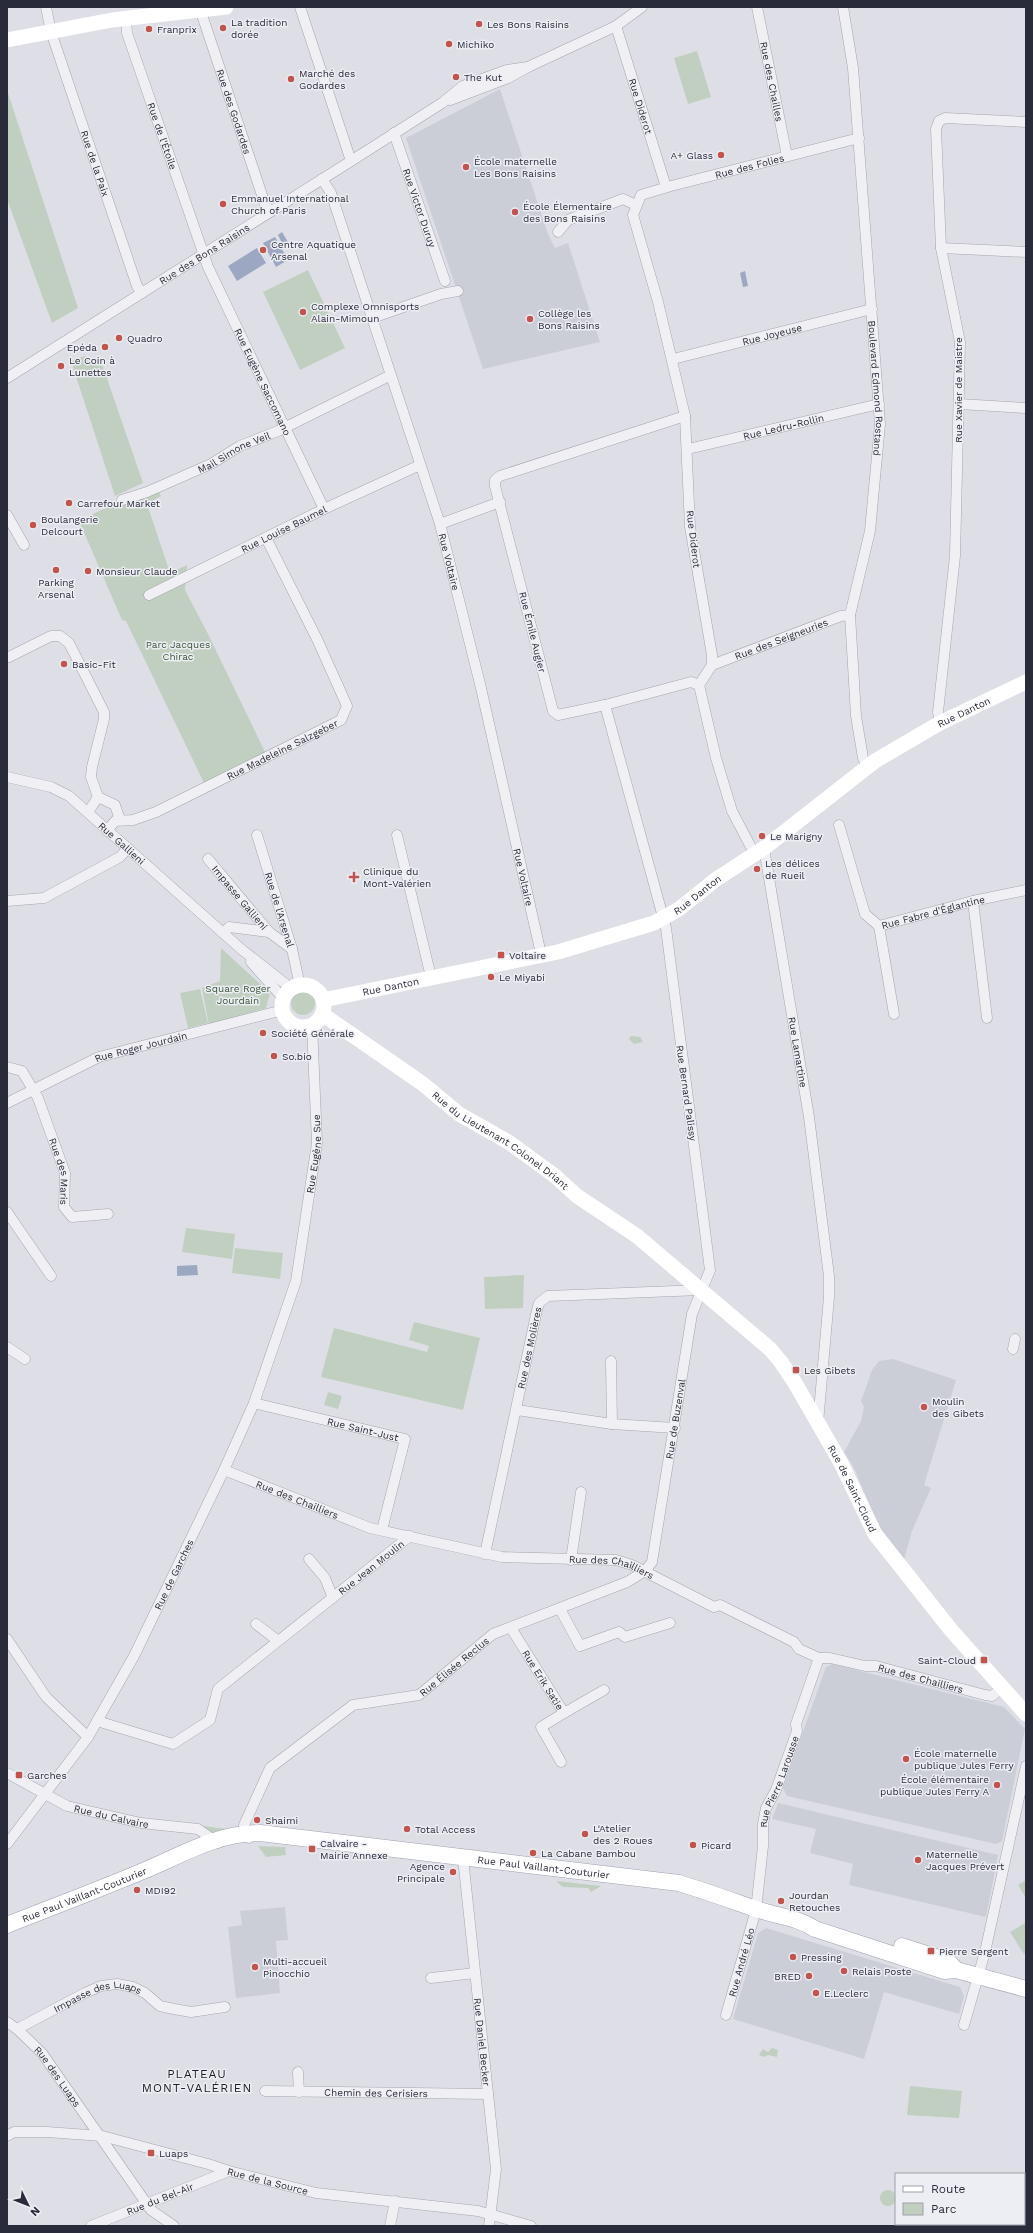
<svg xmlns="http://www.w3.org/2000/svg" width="1033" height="2233" font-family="'Work Sans',sans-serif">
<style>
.built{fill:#ccced7}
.green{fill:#c0cfc0}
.water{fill:#9ca7c2}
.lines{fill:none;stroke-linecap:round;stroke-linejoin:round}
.street-casing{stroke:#a4a5af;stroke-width:11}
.primary-casing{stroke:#9ea2b0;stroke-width:17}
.street{stroke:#f0f0f4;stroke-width:10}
.secondary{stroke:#fff;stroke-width:15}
.primary{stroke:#fff;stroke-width:16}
.poi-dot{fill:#bf554e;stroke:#edeef3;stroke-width:1.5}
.labels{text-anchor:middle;stroke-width:3;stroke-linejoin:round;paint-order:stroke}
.poi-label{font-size:10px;fill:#292b3b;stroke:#edeef3;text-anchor:start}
.street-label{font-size:10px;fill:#292b3b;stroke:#edeef3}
.park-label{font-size:10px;fill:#375538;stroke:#edeef3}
.quarter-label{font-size:12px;letter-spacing:1px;fill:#1b1d2b;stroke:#edeef3}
</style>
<rect width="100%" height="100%" fill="#dedfe6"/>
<path class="built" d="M500,89L548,234L555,248L568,243L600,342L483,369L406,138Z
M893,1359L956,1380L924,1485L931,1488L912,1531L904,1560L879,1527L853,1466L844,1452L861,1421L864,1407L861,1401L872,1370L879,1361Z
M832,1664L1004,1707L1025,1729L1002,1841L996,1844L787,1796L783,1788L826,1667Z
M778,1803L998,1855L986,1917L849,1885L853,1864L810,1853L816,1829L772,1819Z
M285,1907L288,1940L276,1941L280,1993L236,1998L228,1927L242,1925L240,1911Z
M766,1928L960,1987L964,1996L959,2014L884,1992L864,2059L733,2019L758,1933Z"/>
<path class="green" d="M697,51L711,97L688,104L674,58Z
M7,90L78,308L52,323L7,199Z
M308,270L345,348L300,370L263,292Z
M85,356L91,361L100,358L143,483L115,496L71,361Z
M154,484L161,496L147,504L170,573L187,565L185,590L207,632L267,756L206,787L126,621L122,620L79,521Z
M221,948L270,993L266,1008L209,1025L202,988L220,981Z
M200,989L208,1023L188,1028L180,993Z
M291 1003a12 12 0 1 1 24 0a12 12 0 1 1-24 0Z
M631,1036L640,1037L643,1042L634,1044L629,1039Z
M186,1228L235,1234L232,1259L182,1252Z
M235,1248L283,1253L280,1279L232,1273Z
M524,1275L523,1308L485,1309L484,1277Z
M414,1322L480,1338L463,1410L321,1377L334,1328L427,1352L429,1346L409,1340Z
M328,1392L342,1396L338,1409L324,1405Z
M204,1826L233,1830L214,1835L204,1829Z
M258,1846L285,1847L286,1855L266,1857Z
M1026,1880V1898L1018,1885Z
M556,1881L601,1886L591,1892L588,1888L563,1887Z
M1025,1923L1026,1952L1024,1954L1010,1932Z
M772,2048L778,2050L777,2057L768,2055L764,2057L759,2055L763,2049L768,2052Z
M910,2086L962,2091L959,2118L907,2115Z
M880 2198a8 8 0 1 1 16 0a8 8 0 1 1-16 0Z"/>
<path class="water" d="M282,232L288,242L283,245L278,235Z
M275,237L288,260L276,267L263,243Z
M257,248L266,263L237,281L228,266Z
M745,271L748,286L743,287L740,273Z
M197,1265L198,1275L177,1276V1266Z"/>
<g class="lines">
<g class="street-casing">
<g id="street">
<path id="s1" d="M46,7L51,32L137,286L142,293"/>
<path d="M300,7L351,161"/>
<path id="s2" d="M757,7L787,156"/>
<path id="s3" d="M843,7L853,68L880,424L870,531L850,615L856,716L863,758L867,767"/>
<path id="s4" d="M200,9L265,204L270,212"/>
<path id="s5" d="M126,18L127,33L208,267L324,509"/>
<path id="s6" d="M616,26L666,187"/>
<path d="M450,100L508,78L528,67L616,26L642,7"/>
<path id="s7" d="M394,133L445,281"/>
<path id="s8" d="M322,179L331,193L440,524L481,688L541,954"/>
<path d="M558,232L568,220L623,199L636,205"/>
<path d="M941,248L1026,252"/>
<path d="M372,318L441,294L458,291"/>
<path id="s9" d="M673,359L872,309"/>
<path id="s10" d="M7,378L351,161L442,103L463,86L507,70L528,67"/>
<path d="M959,404L1026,408"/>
<path id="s11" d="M688,449L879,404"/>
<path id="s12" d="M122,500L147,492L211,464L240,446L278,431L387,377"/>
<path d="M7,515L24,545"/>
<path d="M440,524L500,502"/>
<path id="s13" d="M149,595L324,509L420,465"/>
<path d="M9,657L51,636H60L69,643L104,712V719L92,767L91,777L98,797L88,812"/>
<path id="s14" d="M712,665L841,616L850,615"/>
<path d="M605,705L691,682L699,685"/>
<path d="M940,723L938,712L955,556L960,342L941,248L936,129L939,121L945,118L1026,122"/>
<path id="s15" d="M7,777L51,787L69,796L241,949L292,989"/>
<path d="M98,797L115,805L120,820"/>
<path id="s16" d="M839,825L865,914L879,926L973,901L1026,890"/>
<path id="s17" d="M107,831L115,821L133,820L156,812L341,720L347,706L343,697L317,639L266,538"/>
<path id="s18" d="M257,835L292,949L300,986"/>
<path d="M397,835L431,977"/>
<path id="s19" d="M764,848L809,1117L829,1276V1297L818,1423"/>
<path id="s20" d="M754,853L732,811L716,758L699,685L712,665V655L690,527L685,416L658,302L633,215L641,195L671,186L859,138"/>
<path id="s21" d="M208,859L269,932L292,949"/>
<path d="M7,901L44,898L120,857L127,849"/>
<path d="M973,901L987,1018"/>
<path d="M879,926L894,1014"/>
<path d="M223,933L229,927L269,932"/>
<path d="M251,962L284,999"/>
<path id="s22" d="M7,1067L22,1071L38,1098L65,1173L64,1207L72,1217L108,1214"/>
<path id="s23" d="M7,1103L99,1057L283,1010"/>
<path d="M7,1212L51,1276"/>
<path d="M7,1347L25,1359"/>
<path d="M1013,1349L1015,1339"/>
<path d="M611,1361L612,1424"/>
<path id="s24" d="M254,1403L405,1439L382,1530"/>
<path d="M517,1410L612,1424L675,1428"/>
<path id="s25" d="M224,1470L370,1528L502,1557L616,1560L632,1565L714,1607L720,1605L794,1642L799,1649L819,1658H830L865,1666H876L985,1695L992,1696L1002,1688"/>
<path id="s26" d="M485,1554L537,1310L539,1303L548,1296L701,1290"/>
<path d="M309,1559L325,1578L333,1598"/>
<path d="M571,1560L581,1492"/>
<path d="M560,1609L580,1646L619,1632L625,1637L670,1623"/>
<path d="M256,1624L277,1640"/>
<path id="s27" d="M511,1628L564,1713L604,1690"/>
<path d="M7,1639L46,1697L88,1737"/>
<path id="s28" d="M97,1721L173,1744L210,1720L218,1689L410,1536"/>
<path d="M561,1762L541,1727L564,1713"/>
<path id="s29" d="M7,1773L67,1806L141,1823L198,1829L218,1843"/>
<path id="s30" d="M249,1838L246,1834L244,1825L270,1768L353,1705L419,1695L493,1634L627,1582L645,1571L652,1562L692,1314L710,1270L666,928L605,705L558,715L553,711L495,486V480L500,476L685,416"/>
<path id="s31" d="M7,1844L88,1737L134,1656L224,1470L254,1403L296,1281L317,1143L312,1025"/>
<path id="s32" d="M463,1858L496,2169L489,2226"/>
<path d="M431,1978L475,1973"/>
<path id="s33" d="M726,2015L756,1910L763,1846V1824L766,1808L776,1790L797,1731L796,1724L819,1658"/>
<path id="s34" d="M7,2022L17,2029L42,2053L151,2210L174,2226"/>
<path d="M964,2025L985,1952L1026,1766"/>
<path id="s35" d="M17,2029L85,1993L101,1986L117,1984L133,1987L145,1993L160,2006L174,2009L191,2012L225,2007"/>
<path d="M298,2072L299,2092"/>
<path id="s36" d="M265,2091L488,2094"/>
<path id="s37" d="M7,2136L14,2132H47L102,2136L208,2164L229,2171L316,2193L478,2211L531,2226"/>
<path id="s38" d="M91,2226L229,2171"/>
<path d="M390,2226L395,2201"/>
</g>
</g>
<g class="primary-casing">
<g id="primary">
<path id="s41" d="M7,1925C52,1907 98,1890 143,1871C182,1855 216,1833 260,1833L679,1883C705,1891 730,1900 756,1909C775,1916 797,1917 815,1929L944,1971L956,1970L1026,1989"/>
<path d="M902,1946L948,1961L956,1970"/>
</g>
</g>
<use href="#street" class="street"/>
<g class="secondary">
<path d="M7,40L112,20L226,7"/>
<circle cx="303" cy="1006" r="21"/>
<path id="s39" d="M323,1000L558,952L654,923L679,909L715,880L764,848L875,761L940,723L1026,682"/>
<path id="s40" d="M322,1014L423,1084L459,1114L510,1143L555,1176L577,1196L637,1236L770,1349L781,1362L795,1383L841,1463L875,1534L951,1630L1026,1714"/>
</g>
<use href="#primary" class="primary"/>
</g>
<g class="poi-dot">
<circle cx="479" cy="24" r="4"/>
<circle cx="223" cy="28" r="4"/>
<circle cx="149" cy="29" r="4"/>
<circle cx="449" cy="44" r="4"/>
<circle cx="456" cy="77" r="4"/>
<circle cx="291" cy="79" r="4"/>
<circle cx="721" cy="155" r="4"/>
<circle cx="466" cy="167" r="4"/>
<circle cx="223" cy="204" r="4"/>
<circle cx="515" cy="212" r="4"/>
<circle cx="263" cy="250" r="4"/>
<circle cx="303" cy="312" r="4"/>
<circle cx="530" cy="319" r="4"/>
<circle cx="119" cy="338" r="4"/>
<circle cx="105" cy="347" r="4"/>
<circle cx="61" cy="366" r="4"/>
<circle cx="69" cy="503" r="4"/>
<circle cx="33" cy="525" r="4"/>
<circle cx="56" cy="570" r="4"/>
<circle cx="88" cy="571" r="4"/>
<circle cx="64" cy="664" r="4"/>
<circle cx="762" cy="836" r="4"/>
<circle cx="757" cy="869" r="4"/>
<path d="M352 871h4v4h4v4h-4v4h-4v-4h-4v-4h4z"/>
<rect x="497" y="951" width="8" height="8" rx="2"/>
<circle cx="491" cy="977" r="4"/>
<circle cx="263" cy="1033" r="4"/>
<circle cx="274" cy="1056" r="4"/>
<rect x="792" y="1366" width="8" height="8" rx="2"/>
<circle cx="924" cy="1407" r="4"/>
<rect x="980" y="1656" width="8" height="8" rx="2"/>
<circle cx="906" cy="1759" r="4"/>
<rect x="15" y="1771" width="8" height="8" rx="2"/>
<circle cx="997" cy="1785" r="4"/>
<circle cx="257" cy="1820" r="4"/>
<circle cx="407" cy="1829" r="4"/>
<circle cx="585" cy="1834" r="4"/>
<circle cx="693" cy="1845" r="4"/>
<rect x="308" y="1845" width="8" height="8" rx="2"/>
<circle cx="533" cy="1853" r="4"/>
<circle cx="918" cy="1860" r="4"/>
<circle cx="453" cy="1872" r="4"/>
<circle cx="137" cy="1890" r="4"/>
<circle cx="781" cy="1901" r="4"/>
<rect x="927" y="1947" width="8" height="8" rx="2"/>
<circle cx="793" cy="1957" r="4"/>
<circle cx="255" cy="1967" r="4"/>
<circle cx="844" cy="1971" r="4"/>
<circle cx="809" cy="1976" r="4"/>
<circle cx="816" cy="1993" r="4"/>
<rect x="147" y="2149" width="8" height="8" rx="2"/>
</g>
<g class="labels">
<g class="poi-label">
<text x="231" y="26">La tradition<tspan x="231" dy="12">dorée</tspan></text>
<text x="487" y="28">Les Bons Raisins</text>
<text x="157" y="33">Franprix</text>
<text x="457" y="48">Michiko</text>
<text x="299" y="77">Marché des<tspan x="299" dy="12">Godardes</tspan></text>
<text x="464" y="81">The Kut</text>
<text x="713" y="159" text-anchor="end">A+ Glass</text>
<text x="474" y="165">École maternelle<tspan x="474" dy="12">Les Bons Raisins</tspan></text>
<text x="231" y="202">Emmanuel International<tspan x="231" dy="12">Church of Paris</tspan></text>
<text x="523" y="210">École Élementaire<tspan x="523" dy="12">des Bons Raisins</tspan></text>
<text x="271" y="248">Centre Aquatique<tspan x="271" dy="12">Arsenal</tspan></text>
<text x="311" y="310">Complexe Omnisports<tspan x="311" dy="12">Alain-Mimoun</tspan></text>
<text x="538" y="317">Collège les<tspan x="538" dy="12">Bons Raisins</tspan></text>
<text x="127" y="342">Quadro</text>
<text x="97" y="351" text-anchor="end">Epéda</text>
<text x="69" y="364">Le Coin à<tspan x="69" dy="12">Lunettes</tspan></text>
<text x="77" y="507">Carrefour Market</text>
<text x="41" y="523">Boulangerie<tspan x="41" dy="12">Delcourt</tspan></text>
<text x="96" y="575">Monsieur Claude</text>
<text x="56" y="586" text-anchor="middle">Parking<tspan x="56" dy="12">Arsenal</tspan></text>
<text x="72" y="668">Basic-Fit</text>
<text x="770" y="840">Le Marigny</text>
<text x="765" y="867">Les délices<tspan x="765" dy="12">de Rueil</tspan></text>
<text x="363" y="875">Clinique du<tspan x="363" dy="12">Mont-Valérien</tspan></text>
<text x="509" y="959">Voltaire</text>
<text x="499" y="981">Le Miyabi</text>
<text x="271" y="1037">Société Générale</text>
<text x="282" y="1060">So.bio</text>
<text x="804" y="1374">Les Gibets</text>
<text x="932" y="1405">Moulin<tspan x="932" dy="12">des Gibets</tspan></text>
<text x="976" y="1664" text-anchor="end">Saint-Cloud</text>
<text x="914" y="1757">École maternelle<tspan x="914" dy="12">publique Jules Ferry</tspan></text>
<text x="27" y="1779">Garches</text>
<text x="989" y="1783" text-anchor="end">École élémentaire<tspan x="989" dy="12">publique Jules Ferry A</tspan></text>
<text x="265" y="1824">Shaimi</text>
<text x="593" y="1832">L'Atelier<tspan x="593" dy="12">des 2 Roues</tspan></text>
<text x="415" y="1833">Total Access</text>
<text x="320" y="1847">Calvaire -<tspan x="320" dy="12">Mairie Annexe</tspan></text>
<text x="701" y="1849">Picard</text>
<text x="541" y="1857">La Cabane Bambou</text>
<text x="926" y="1858">Maternelle<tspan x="926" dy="12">Jacques Prévert</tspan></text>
<text x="445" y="1870" text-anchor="end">Agence<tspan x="445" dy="12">Principale</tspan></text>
<text x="145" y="1894">MDI92</text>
<text x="789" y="1899">Jourdan<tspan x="789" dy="12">Retouches</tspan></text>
<text x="939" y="1955">Pierre Sergent</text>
<text x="801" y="1961">Pressing</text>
<text x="263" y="1965">Multi-accueil<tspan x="263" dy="12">Pinocchio</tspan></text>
<text x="852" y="1975">Relais Poste</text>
<text x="801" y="1980" text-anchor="end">BRED</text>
<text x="824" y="1997">E.Leclerc</text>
<text x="159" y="2157">Luaps</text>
</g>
<g class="street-label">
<text dy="4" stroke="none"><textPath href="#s2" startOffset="76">Rue des Chailles</textPath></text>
<text dy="4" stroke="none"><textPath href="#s6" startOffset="84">Rue Diderot</textPath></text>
<text dy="4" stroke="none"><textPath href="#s4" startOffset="108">Rue des Godardes</textPath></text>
<text dy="4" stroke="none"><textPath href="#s5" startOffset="124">Rue de l'Étoile</textPath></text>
<text dy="4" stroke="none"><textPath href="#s1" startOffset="164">Rue de la Paix</textPath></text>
<text dy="4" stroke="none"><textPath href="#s20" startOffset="794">Rue des Folies</textPath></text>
<text dy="4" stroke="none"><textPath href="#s7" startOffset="79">Rue Victor Duruy</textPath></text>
<text dy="4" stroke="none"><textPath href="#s10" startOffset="233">Rue des Bons Raisins</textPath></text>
<text dy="4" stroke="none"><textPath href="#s9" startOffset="102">Rue Joyeuse</textPath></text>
<text dy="4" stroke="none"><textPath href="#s5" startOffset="390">Rue Eugène Saccomano</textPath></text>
<text dy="4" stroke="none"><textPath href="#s3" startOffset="383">Boulevard Edmond Rostand</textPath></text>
<text transform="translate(958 390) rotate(-90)" y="4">Rue Xavier de Maistre</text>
<text dy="4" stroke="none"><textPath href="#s11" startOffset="98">Rue Ledru-Rollin</textPath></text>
<text dy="4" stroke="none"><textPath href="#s12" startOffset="122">Mail Simone Veil</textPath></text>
<text dy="4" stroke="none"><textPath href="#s13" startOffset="150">Rue Louise Baumel</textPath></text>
<text transform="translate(694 539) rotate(83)" y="4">Rue Diderot</text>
<text dy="4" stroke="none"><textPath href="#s8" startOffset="404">Rue Voltaire</textPath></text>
<text transform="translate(533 632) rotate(76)" y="4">Rue Émile Augier</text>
<text dy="4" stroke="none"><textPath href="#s14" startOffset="74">Rue des Seigneuries</textPath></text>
<text dy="4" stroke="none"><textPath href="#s39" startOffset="716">Rue Danton</textPath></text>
<text dy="4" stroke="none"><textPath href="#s17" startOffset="196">Rue Madeleine Salzgeber</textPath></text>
<text dy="4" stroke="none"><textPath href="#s15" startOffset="136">Rue Gallieni</textPath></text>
<text dy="4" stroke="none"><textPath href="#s8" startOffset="728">Rue Voltaire</textPath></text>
<text dy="4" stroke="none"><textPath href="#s39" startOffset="392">Rue Danton</textPath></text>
<text dy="4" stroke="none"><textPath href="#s21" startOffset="50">Impasse Gallieni</textPath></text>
<text dy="4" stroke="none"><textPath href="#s18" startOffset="78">Rue de l'Arsenal</textPath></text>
<text dy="4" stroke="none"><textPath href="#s16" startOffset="167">Rue Fabre d'Églantine</textPath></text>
<text dy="4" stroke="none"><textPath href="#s39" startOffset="69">Rue Danton</textPath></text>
<text dy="4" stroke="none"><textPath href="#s23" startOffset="146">Rue Roger Jourdain</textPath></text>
<text dy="4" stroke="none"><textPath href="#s19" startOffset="207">Rue Lamartine</textPath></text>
<text transform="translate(687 1093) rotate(82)" y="4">Rue Bernard Palissy</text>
<text dy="4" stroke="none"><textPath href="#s40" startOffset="219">Rue du Lieutenant Colonel Driant</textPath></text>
<text dy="4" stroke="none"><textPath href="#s31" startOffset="765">Rue Eugène Sue</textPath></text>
<text dy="4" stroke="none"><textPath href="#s22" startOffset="124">Rue des Maris</textPath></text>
<text dy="4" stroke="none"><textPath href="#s26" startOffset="211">Rue des Molières</textPath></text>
<text dy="4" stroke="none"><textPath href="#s30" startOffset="665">Rue de Buzenval</textPath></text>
<text dy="4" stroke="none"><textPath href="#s24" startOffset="112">Rue Saint-Just</textPath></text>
<text dy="4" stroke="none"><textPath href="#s40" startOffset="723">Rue de Saint-Cloud</textPath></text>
<text dy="4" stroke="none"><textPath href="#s25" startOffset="79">Rue des Chailliers</textPath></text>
<text dy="4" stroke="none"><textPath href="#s28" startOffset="351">Rue Jean Moulin</textPath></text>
<text dy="4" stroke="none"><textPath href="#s25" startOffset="403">Rue des Chailliers</textPath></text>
<text dy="4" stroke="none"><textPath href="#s31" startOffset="318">Rue de Garches</textPath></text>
<text dy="4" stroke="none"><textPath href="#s30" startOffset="293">Rue Élisée Reclus</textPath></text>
<text dy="4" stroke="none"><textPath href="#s25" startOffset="739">Rue des Chailliers</textPath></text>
<text dy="4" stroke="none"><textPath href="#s27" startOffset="61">Rue Erik Satie</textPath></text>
<text dy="4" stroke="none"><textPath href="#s33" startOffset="241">Rue Pierre Larousse</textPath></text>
<text dy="4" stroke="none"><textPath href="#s29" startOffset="114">Rue du Calvaire</textPath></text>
<text dy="4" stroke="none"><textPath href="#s41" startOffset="556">Rue Paul Vaillant-Couturier</textPath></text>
<text dy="4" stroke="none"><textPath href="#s41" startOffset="83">Rue Paul Vaillant-Couturier</textPath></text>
<text dy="4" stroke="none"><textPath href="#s33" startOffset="55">Rue André Léo</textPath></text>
<text dy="4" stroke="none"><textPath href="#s35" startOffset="89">Impasse des Luaps</textPath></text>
<text dy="4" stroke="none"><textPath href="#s32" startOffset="185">Rue Daniel Becker</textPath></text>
<text dy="4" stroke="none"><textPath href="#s34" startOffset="75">Rue des Luaps</textPath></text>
<text dy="4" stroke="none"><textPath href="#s36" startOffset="111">Chemin des Cerisiers</textPath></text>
<text dy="4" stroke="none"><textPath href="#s37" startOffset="268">Rue de la Source</textPath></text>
<text dy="4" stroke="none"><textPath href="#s38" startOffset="74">Rue du Bel-Air</textPath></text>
</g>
<g class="park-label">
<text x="178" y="648">Parc Jacques<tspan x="178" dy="12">Chirac</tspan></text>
<text x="238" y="992">Square Roger<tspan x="238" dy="12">Jourdain</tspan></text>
</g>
<g class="quarter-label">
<text x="197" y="2078">PLATEAU<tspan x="197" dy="14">MONT-VALÉRIEN</tspan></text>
</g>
</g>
<rect width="1033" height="2233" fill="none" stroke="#292b3b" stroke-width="16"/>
<rect x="895" y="2173" width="130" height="52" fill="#edeef3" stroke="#9fa0a9"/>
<rect x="903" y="2186" width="20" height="6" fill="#ffffff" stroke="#9fa0a9"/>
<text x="931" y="2193" font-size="12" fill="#292b3b">Route</text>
<rect x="903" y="2203" width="20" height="12" fill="#c0cfc0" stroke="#9fa0a9"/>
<text x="931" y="2213" font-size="12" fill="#292b3b">Parc</text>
<g transform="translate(28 2205) rotate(133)" stroke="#edeef3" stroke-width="3" paint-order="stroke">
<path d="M0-3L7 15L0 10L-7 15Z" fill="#292b3b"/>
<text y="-6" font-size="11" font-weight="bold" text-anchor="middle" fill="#292b3b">N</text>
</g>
</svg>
